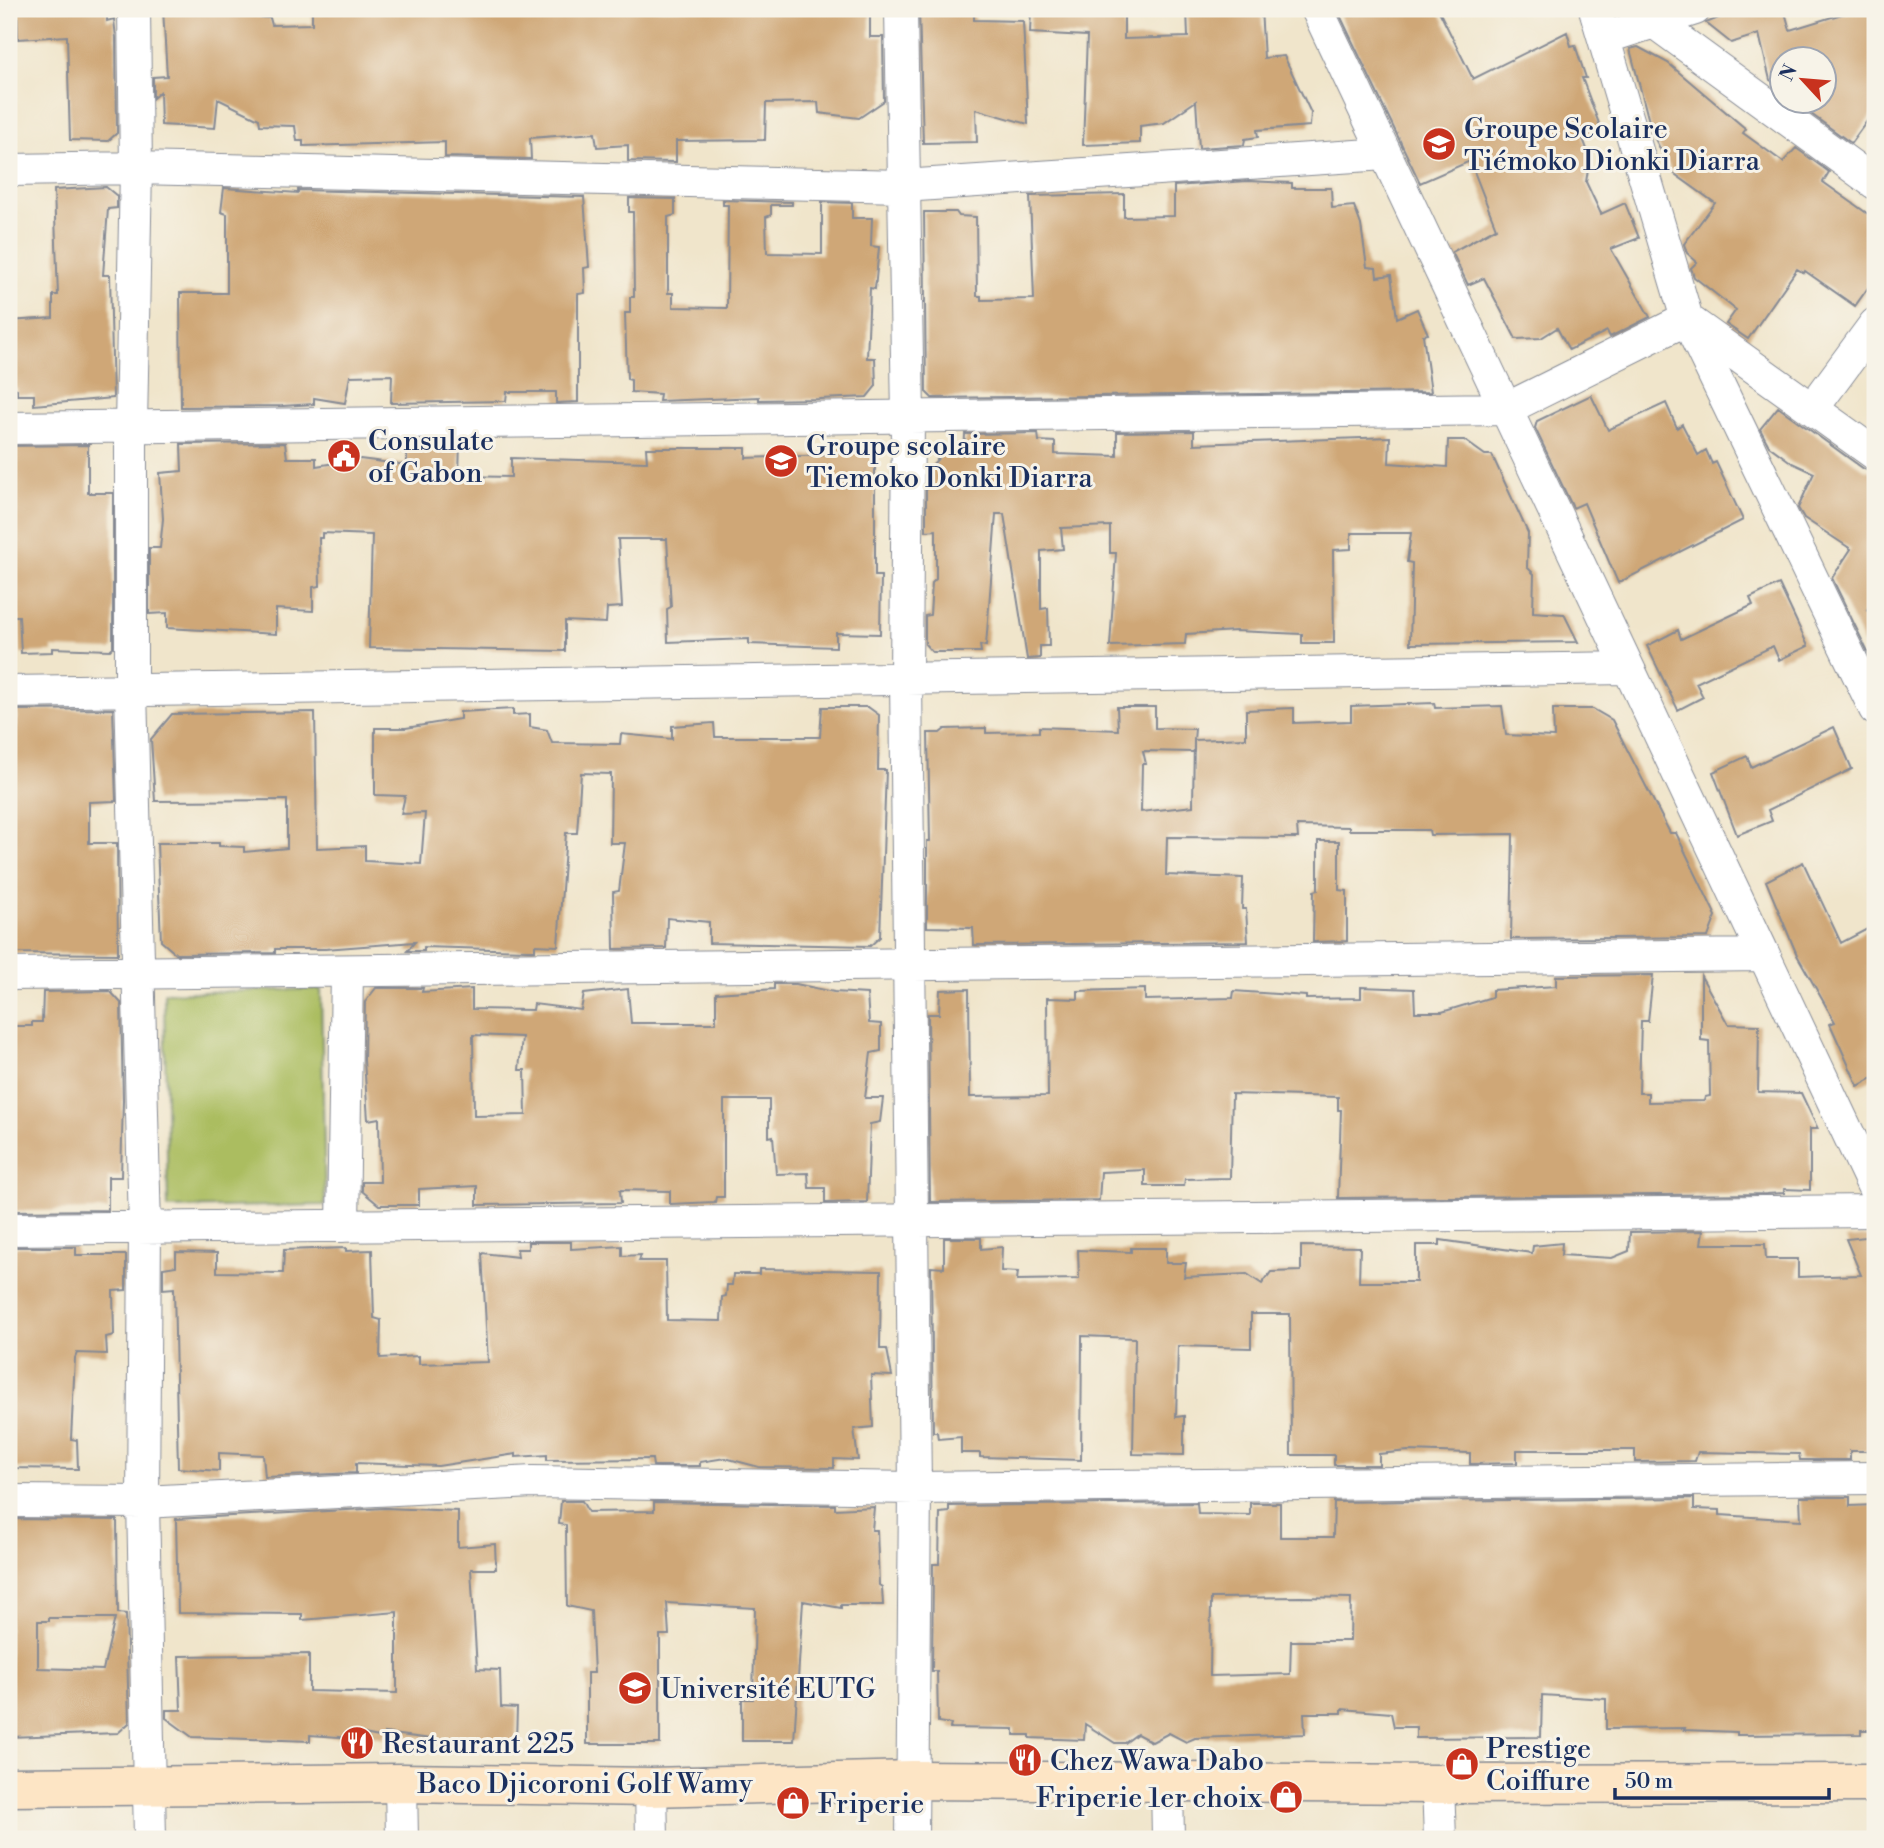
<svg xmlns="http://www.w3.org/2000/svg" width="1884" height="1848" font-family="'Libre Bodoni',serif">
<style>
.green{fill:#abbd60;stroke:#63765f;stroke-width:2}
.building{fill:#cfa777;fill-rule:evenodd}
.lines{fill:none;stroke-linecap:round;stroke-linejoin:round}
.street-casing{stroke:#868a94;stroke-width:34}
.secondary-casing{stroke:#868a94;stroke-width:41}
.street{stroke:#fff;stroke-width:32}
.secondary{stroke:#fde5c5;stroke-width:38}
.labels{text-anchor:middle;stroke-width:6;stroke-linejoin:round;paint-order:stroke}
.poi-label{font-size:28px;fill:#1b2f5e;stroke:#f7f3e8;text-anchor:start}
.street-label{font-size:28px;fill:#1b2f5e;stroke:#f7f3e8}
</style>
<rect width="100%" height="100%" fill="#f7f3e8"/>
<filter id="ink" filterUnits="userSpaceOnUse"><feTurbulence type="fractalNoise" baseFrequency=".0143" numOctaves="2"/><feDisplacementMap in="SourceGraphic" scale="14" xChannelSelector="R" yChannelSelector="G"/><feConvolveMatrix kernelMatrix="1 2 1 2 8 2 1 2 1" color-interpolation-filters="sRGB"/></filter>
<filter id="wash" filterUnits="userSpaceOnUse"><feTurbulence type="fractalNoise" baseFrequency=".00686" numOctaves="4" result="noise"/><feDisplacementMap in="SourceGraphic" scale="28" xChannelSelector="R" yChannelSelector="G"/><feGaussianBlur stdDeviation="1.57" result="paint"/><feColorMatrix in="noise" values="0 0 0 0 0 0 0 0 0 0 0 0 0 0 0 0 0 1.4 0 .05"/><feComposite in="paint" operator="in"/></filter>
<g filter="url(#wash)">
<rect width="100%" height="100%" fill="#f0e5cb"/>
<path class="green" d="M321,989L325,1205L168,1208L164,993Z"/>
<g id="blocks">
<path class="building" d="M17,9H107V21L114,19L116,38L117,133L108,141L70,140L67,36L18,39Z
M163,9H259V17L270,18L272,25L312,24V9H870V37H883L884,101L859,118L819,113L818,102L766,103L765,140L676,141V162L628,161V145L597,147L595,133L530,138L531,159L445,157V142L303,146V141H297L295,126L260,125L259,119L218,99L215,128L161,125L160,92L153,98V77L167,76Z
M919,9H974V20L1023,21L1028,124L976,109L977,142L923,143Z
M1031,9H1124V39L1188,37L1187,9H1261L1264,58L1284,56L1311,113L1310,126L1257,130L1258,137L1245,139L1244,145L1199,148L1196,101L1164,123L1140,126V143L1083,145L1087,36L1030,33Z
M1337,9H1438L1473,79L1567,32L1571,46L1575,45L1586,78H1582L1601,129L1582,136L1590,157L1586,182L1601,214L1625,203L1639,238L1611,249L1650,317L1610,337L1607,331L1569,350L1557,328L1541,338L1516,339L1484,278L1468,285L1452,252L1496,228L1470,161L1420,183Z
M1741,9H1784L1790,30L1858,9H1875V110L1851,143L1807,111L1809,107L1802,102H1824V60H1782V88L1770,80L1759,34L1731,43L1706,23Z
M1638,47L1668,63L1746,129L1743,133L1783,162L1796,148L1829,172L1823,182L1875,219V278L1855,306L1805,271L1804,273L1797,269L1748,339L1726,324L1736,310L1694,277L1691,268L1697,262L1687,253L1684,244L1715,203L1672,172L1652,133L1630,49Z
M1248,181L1292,183V188H1331L1332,208L1354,206L1361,225L1367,267L1376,268L1377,277L1391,275L1397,318L1417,309L1428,334L1423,335L1431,392L932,398L926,392L924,212H956L959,216L976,217L977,296H981V300L1034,299L1030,196L1124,194V217L1174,216V186Z
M106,187L117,196V208L108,209L103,275H110L113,398L34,405V395H17V389L10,387L9,321L53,318V295H58L54,190Z
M224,188L298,193V190L584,197L589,267L584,268L585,293L578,294V402L556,403V392H507L506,401L391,403L392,375L350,376L345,403L314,398V404L282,406L181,407L180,293H227V214L221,212Z
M629,198L675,199V215L668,217V293H673V307L727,308L728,205H723V200L792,202V205H771V215L766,217L767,253L822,254V202L852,203V218H872L871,246L879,247L875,289L870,288L867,358H875L876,386L867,397L819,399L759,400V397L659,401L660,394L631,392V380L627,379L625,313H630V297H634L633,212H629Z
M1591,395L1608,430L1666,403L1677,428L1682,424L1698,455L1706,450L1712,464L1716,462L1743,520L1618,583L1584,503L1573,508L1535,428L1537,421Z
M1778,407L1864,469L1875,472V597L1867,610L1875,615V667L1832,578L1851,549L1804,518L1798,508L1814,473L1792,463L1769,446L1760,429Z
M1194,431V444L1390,437L1389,463L1447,467L1448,440H1464L1485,455H1492L1528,533L1527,567L1534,574L1533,612L1564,614L1578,642L1410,644L1412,563L1407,562L1411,533H1351V549L1333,550L1334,643H1302V634L1236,631L1186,634L1185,644L1110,646L1116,553H1110V526L1061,528L1063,549L1041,551V609L1048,608L1049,646H1040V658L1027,659L1004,514H996L986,646L980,645L981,652H932L925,644V616L930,615L932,583L936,579V530L926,531V472L942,454H964L965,434L1038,433L1039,441L1055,442V454L1117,456V432Z
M407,441H460L459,476L511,477V458L647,462L646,448H746V458L831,455L832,444L865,442L875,454V576H881L880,634L836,633V647L749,644V639L668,642L667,609L671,607L667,539H618L622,607L607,608L606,623L565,621V651L369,648L372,535L322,533V538H319L320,586L313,587V611L276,609V634L167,628V613L149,614V548H160L163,519L160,473L182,471L181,444L285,443L287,458H316V466L360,459L407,465Z
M88,445V493H113V647L110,650L52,648V652L21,653L19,616H9V446Z
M1779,584L1808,646L1779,660L1773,646L1696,683L1703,697L1678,710L1647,646L1678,630L1681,639L1753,605L1750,598Z
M1434,703L1435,708L1502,706L1506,735L1554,737L1553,709H1593L1612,720L1670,833H1676L1716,916L1708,937L1511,939L1513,834L1430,835L1429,830H1349V827L1297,826L1298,838L1167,837L1166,875L1243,878L1242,909H1246L1248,942L974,945L973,928L927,927V841H930L928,733H940L945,729L986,728V733L1039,732V727L1118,730L1117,707H1155V728L1195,729L1194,740L1246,738V710L1294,708V723L1351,721V706ZM1194,740L1193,806L1141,812L1142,764H1146L1143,751L1194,752Z
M822,707H868L879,715L878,770H886L883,855L880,937L870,946L709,943V922L667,918L666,948L614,949L613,892L619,891L625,843H610L611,774L581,773L577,833H566L558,946L535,945V950H528L424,947V951H407L415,942L325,949H275V953L176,954L161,941L157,843H219V846L244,847V852L287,848V800L155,801L151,739L172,714L315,712L317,848L365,846V861L421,864L425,813L401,814L405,796L375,795V728H406L460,719V712L513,709V715L530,714V727L547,730L552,743L620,744L621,734L672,739V726L714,723L715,737H820Z
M113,709L116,801L89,802V843H117L118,954L9,953V727L17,726V710Z
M1834,727L1852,769L1768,810L1772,821L1737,835L1713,772L1747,756L1751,767Z
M1318,841H1339V890L1347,891V941L1313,942L1314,891L1318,890Z
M1803,862L1841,943L1875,925V1077L1858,1086L1830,1024L1835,1022L1797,955L1766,881Z
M1653,975L1648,1021H1641L1639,1093H1648V1102L1704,1101L1705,1097L1710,1096L1709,1041L1701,1040V976L1728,1024L1759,1025L1758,1092L1801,1093L1818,1129H1810V1190L1784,1189V1193L1766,1194L1338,1198L1341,1110H1338V1097L1232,1094L1230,1178L1185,1179L1184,1186H1145V1170L1101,1172L1099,1200L930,1202L928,1014H939L940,990L969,989L970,1097L1048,1096L1047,998L1078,999V991L1145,989V1000L1233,998L1234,991L1306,996V999L1361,998V987L1414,989L1415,1012H1442L1492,997V990L1556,986V976Z
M774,984H796L834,992L867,994L869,1023L881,1024V1051L871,1053L865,1098H883L880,1122L870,1124L867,1202L825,1203V1188H809L808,1173L776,1174L773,1136L769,1137V1100H724V1197H716L715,1202L670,1204V1191L620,1190L621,1203L477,1205V1186L419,1189V1205H379L362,1191V1182H380L379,1118L368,1120L364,1060L365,1002L376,988H423L422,992L472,989V1009L533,1010L534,1004L581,1010L584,994L628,989L631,1023H716V993L774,989ZM473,1035L522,1037L519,1070H525L526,1115L474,1116Z
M110,991L121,1003L123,1100L121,1177H108V1210L9,1211V1026H32V1022H42L43,992Z
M1703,1231L1701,1244H1765L1766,1259H1798V1277L1861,1275L1846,1239L1875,1236V1451H1850V1460H1800L1799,1454L1698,1452L1695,1461L1635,1462V1450H1517V1463L1470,1464V1453L1408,1451L1379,1454V1465H1334V1455H1291L1290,1314H1251V1348L1178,1346L1176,1417L1184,1416V1455L1133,1454L1135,1338L1082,1336L1081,1460L980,1457V1453H961V1437L938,1439L937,1432H933L931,1267L944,1268V1238H981V1249L1002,1247L1001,1271L1018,1272L1017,1280L1079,1279L1078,1250L1131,1252V1248H1166V1263H1186L1184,1277L1247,1274L1262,1284L1271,1272L1301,1271V1246L1360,1247L1359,1282H1416V1245H1440V1240L1532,1253L1533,1246L1562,1243L1561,1255L1612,1258L1629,1251L1630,1232Z
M528,1242H571V1249L622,1246V1256L641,1255L639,1261H666L667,1320L721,1321L722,1297L726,1296L727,1285H732L733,1274H759V1269L881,1271L880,1349H887L892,1376L871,1375L873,1427L854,1429L858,1460L834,1459V1468L759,1467L725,1458L700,1462V1466H653L652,1459L547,1460V1455L516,1457V1454L438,1466L356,1463V1473L265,1477L263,1455L219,1453V1471L178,1468L174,1288L163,1289V1268L176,1266V1252L217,1253V1272L283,1273L284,1250L346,1248V1251L372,1250L374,1318L381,1320L380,1358L419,1356V1364L488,1362L482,1253L518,1257L517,1249H528Z
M9,1247H76V1255H126V1290L113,1291L114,1335L106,1337L107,1354L77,1353L75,1358L71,1439L77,1440L78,1469L9,1468Z
M1800,1497H1850V1506L1875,1505V1730H1861V1734L1737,1735V1732L1684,1730L1685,1728L1606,1729V1699L1542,1695L1541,1737L1416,1738V1727H1394L1391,1713L1342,1709V1713H1304L1305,1734L1195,1738L1186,1742L1169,1733L1152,1742L1137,1734L1125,1743H1115L1085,1724L1084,1740L1030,1738V1735H1014V1729L950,1728L951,1724L938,1722L937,1671H932L933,1564H939L940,1513L949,1512V1506L1197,1503L1198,1514L1250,1515V1503H1280V1537H1333L1334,1502L1694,1498V1509L1720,1510V1515L1801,1520ZM1301,1597L1351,1598L1350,1641H1291L1290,1674L1210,1676L1211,1598Z
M561,1501H582L588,1512L654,1511V1502L835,1505V1509L874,1507L872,1530H877L879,1585L882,1587L883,1605H841V1608L803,1601L794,1741H742V1699H753L755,1608L667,1603L669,1635H660V1744H587V1673H594L591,1611L567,1606L566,1525L559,1524Z
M385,1508L458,1511V1547L495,1544L496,1569H471L477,1669L500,1670L501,1707L517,1708L516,1741H447L384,1733V1738L354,1732V1738L310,1735V1741L192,1737L166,1718V1710H181L179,1656L309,1654V1691L397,1693V1612L302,1620V1614L178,1613L176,1519Z
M9,1519L117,1520L118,1613L126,1614L129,1723L118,1733L9,1737ZM49,1618H115L103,1670L38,1668V1621H49Z"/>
</g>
</g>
<g filter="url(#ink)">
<use href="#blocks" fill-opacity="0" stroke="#868a94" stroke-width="2"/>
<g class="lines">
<g class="street-casing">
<path id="street" d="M134,9L136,168L131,426V690L145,1228L143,1502L150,1839
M901,9L908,417L906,679L915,1488L912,1839
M1317,9L1875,1190
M1595,9L1687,319L1875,709
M1654,22L1875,183
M1604,38L1695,9
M9,170L136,168L903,186L1385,154
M1691,322L1875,454
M1813,408L1875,324
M9,428L1506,409L1687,319
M9,692L1628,668
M9,974L1764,955
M343,1226L347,971
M9,1229L1875,1211
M9,1501L143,1502L533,1482L915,1488L1875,1478
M1167,1782L1168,1839
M401,1783L402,1839
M1438,1784L1440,1839
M651,1787L652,1839"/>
</g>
<g class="secondary-casing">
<path id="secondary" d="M9,1787L401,1783L651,1787L912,1780L1438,1784L1875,1783"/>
</g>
<use href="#street" class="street"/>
<use href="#secondary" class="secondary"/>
</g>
</g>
<defs>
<g id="school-disc" transform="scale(1.75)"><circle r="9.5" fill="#c8321e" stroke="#f7f3e8"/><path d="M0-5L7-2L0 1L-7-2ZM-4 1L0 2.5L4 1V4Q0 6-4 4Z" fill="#fff"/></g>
<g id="civic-disc" transform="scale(1.75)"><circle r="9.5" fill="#c8321e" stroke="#f7f3e8"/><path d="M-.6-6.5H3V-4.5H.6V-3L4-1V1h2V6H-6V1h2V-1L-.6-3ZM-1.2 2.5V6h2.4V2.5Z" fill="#fff"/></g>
<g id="university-disc" transform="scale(1.75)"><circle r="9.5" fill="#c8321e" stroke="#f7f3e8"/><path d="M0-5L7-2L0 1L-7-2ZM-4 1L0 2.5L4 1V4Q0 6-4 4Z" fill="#fff"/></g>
<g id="restaurant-disc" transform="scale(1.75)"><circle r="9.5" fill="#c8321e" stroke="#f7f3e8"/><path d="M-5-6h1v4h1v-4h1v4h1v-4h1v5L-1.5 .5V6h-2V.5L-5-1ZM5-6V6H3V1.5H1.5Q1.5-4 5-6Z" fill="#fff"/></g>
<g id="shop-disc" transform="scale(1.75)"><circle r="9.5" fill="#c8321e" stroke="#f7f3e8"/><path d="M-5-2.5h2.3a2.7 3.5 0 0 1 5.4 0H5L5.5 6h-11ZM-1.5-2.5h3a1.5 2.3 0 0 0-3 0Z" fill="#fff"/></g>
</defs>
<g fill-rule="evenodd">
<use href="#school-disc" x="1439" y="144"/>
<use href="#civic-disc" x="344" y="456"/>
<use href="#school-disc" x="781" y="461"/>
<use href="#university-disc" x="635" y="1688"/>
<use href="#restaurant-disc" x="357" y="1743"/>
<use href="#restaurant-disc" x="1025" y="1760"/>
<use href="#shop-disc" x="1462" y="1764"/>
<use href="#shop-disc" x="1286" y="1797"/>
<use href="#shop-disc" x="793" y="1803"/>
</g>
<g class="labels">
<g class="poi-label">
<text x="1464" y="138">Groupe Scolaire<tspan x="1464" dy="32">Tiémoko Dionki Diarra</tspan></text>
<text x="368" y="450">Consulate<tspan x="368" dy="32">of Gabon</tspan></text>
<text x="806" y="455">Groupe scolaire<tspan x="806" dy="32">Tiemoko Donki Diarra</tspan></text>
<text x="660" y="1698">Université EUTG</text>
<text x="382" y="1753">Restaurant 225</text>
<text x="1486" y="1758">Prestige<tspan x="1486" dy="32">Coiffure</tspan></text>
<text x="1050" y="1770">Chez Wawa Dabo</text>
<text x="1262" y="1807" text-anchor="end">Friperie 1er choix</text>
<text x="818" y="1813">Friperie</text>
</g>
<g class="street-label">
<text x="585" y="1793">Baco Djicoroni Golf Wamy</text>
</g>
</g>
<rect width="1884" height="1848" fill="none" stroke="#f7f3e8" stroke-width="35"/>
<g transform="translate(1803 80) rotate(296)"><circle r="33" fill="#f7f3e8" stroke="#9fa5b1" stroke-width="2"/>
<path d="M0-5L12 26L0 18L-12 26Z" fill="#c8321e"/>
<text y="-10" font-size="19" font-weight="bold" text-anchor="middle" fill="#1b2f5e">N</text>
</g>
<path d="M1615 1788v10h214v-10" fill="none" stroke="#1b2f5e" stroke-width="3.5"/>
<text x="1625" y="1788" font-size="21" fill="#1b2f5e" stroke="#f7f3e8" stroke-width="5" paint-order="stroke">50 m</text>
</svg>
